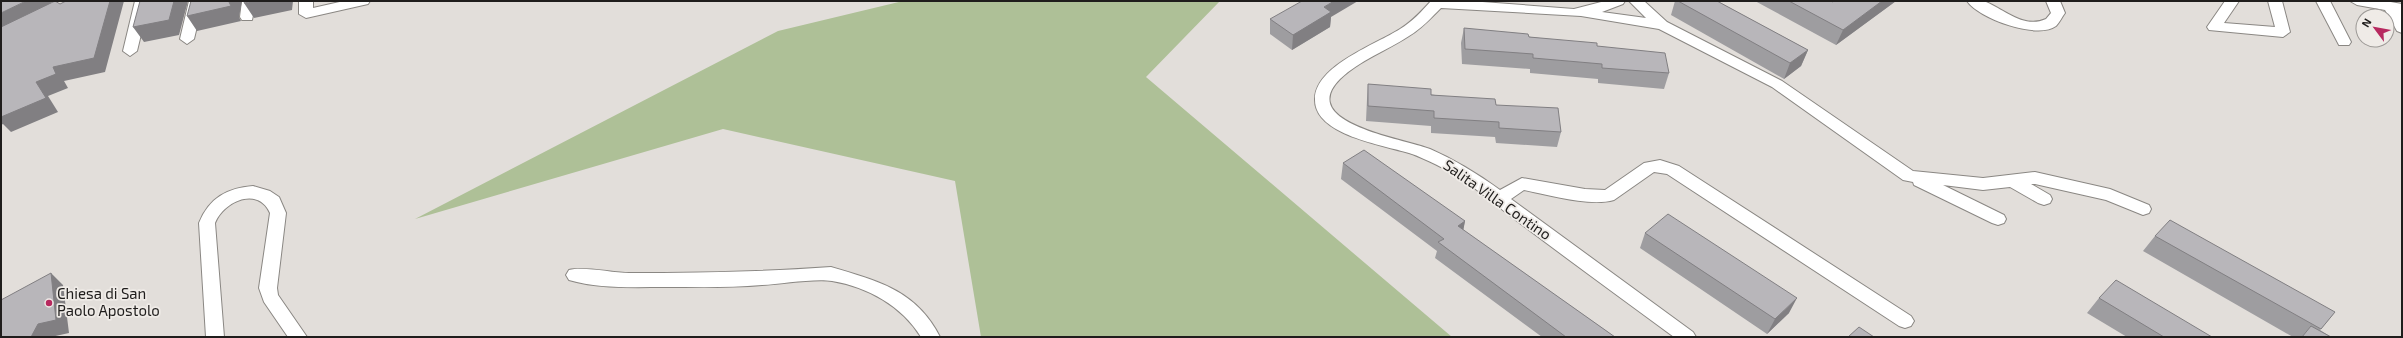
<svg xmlns="http://www.w3.org/2000/svg" width="2403" height="338" font-family="'Exo 2',sans-serif">
<style>
.green{fill:#aec097}
.lines{fill:none;stroke-linecap:round;stroke-linejoin:round}
.street-casing{stroke:#8a8783;stroke-width:2}
.street{fill:#fff;fill-rule:evenodd}
.wall{fill:#9e9da0}
.shaded-wall{fill:#817f82}
.building{fill:#b8b6ba;stroke:#817f82}
.poi-dot{fill:#b7295f;stroke:#efebe7;stroke-width:1.5}
.labels{text-anchor:middle;stroke-width:3.5;stroke-linejoin:round;paint-order:stroke}
.street-label{font-size:15px;fill:#1f1d1c;stroke:#efebe7}
.poi-label{font-size:15px;fill:#1f1d1c;stroke:#efebe7;text-anchor:start}
</style>
<rect width="100%" height="100%" fill="#e2deda"/>
<path class="green" d="M903,1H1220L1146,77L1452,337H981L955,181L723,129L415,219L778,31Z"/>
<g class="lines">
<g class="street-casing">
<path id="street" d="M135,1H149L137,51L130,56L123,51Z
M189,1H203L194,39L187,44L180,39Z
M242,1H256L252,20H242L240,17Z
M299,1H313V8L344,1H370L368,4L306,18L299,14Z
M1431,1H1469L1574,9L1605,1H1625L1623,4L1602,12L1646,18L1629,1H1644L1667,22L1782,81L1913,171L1983,178L2035,172L2110,189L2149,205L2151,209L2149,213L2143,215L2106,200L2035,184H2031L2050,195L2052,199L2050,203L2044,205L2038,203L2010,187L1983,190L1943,185L2004,215L2006,219L2004,223L1998,225L1992,223L1914,185L1913,182L1903,180L1772,87L1659,29L1581,16L1441,8C1431,18 1421,29 1409,36C1386,51 1360,60 1340,79C1295,124 1407,139 1430,149C1455,160 1478,174 1500,190L1522,178L1585,189L1605,190L1644,163L1660,160L1679,166L1911,316L1914,321L1911,326L1905,328L1899,326L1667,174L1654,172L1614,200C1590,207 1549,195 1524,190L1511,199L1693,332L1696,337H1674C1624,300 1574,264 1525,227C1496,206 1470,181 1437,165C1428,161 1419,156 1409,153C1383,145 1315,135 1315,100C1314,66 1377,44 1400,29C1412,22 1422,11 1431,1Z
M1967,1C1973,1 1981,0 1986,2C2005,10 2024,29 2046,19L2051,13L2046,1H2060L2065,13C2062,17 2059,23 2056,26C2037,40 1978,18 1967,1Z
M2225,1H2239L2224,23L2275,27L2268,1H2282L2290,32L2283,37L2209,30L2207,27Z
M2316,1H2330L2351,42L2349,45H2339Z
M2350,1H2385L2402,4V33L2397,31L2385,10L2357,5Z
M253,186L270,191L279,197L286,213L277,288L278,295L307,337H288L264,302L259,288L270,213C258,186 224,201 215,223L224,337H206L199,223C209,198 227,188 253,186Z
M831,267C878,281 916,290 940,337H921C902,306 868,287 832,281C815,278 781,284 762,285C730,288 698,287 665,287C634,287 599,289 569,280L566,275L569,270C584,266 612,273 629,273C697,273 764,272 831,267Z"/>
</g>
<use href="#street" class="street"/>
</g>
<path class="wall" d="M1675,1H1717L1808,50L1801,66L1784,79L1671,15Z
M1755,1H1831L1833,2L1896,1L1836,45Z
M1331,17L1330,27L1292,50L1270,34V19Z
M1464,28L1597,46L1669,73L1664,89L1598,83V79L1530,73V69L1462,64L1461,43Z
M1368,84L1496,105L1561,132L1557,147L1496,143L1495,137L1431,133V126L1366,121L1367,99Z
M1343,163L1465,221L1463,230L1615,337H1542L1435,258L1437,251L1341,179Z
M1645,233L1789,313L1767,334L1640,248Z
M2155,236L2335,312L2320,330L2331,337H2293L2143,251Z
M2099,298L2212,337H2127L2087,313Z"/>
<path class="shaded-wall" d="M26,1H50L54,7L1,32V13Z
M110,1H124L105,72L64,81L68,88L48,96L58,112L11,132L3,124L1,125V117L36,82L53,67Z
M174,1H188L179,35L144,42L133,27Z
M229,1H242L239,17L241,21L197,31L187,16Z
M255,1H293L292,10L254,18L244,3Z
M1334,1H1358L1331,17L1330,27L1292,50L1293,35L1324,7Z
M1882,1H1896L1836,45L1843,30Z
M1808,50L1801,66L1784,79L1790,63Z
M1465,221L1462,237L1458,226Z
M51,273L63,285L69,333L51,337H31Z
M1797,298L1789,313L1767,334L1775,319Z"/>
<path class="building" d="M1,1H26L1,13Z
M55,1L60,4L66,1H110L94,58L53,67L56,74L36,82L46,98L1,117V27Z
M140,1H174L169,20L133,27Z
M191,1H229V2L231,6L187,16Z
M245,1H255L244,3Z
M1302,1H1334L1324,7L1331,12L1293,35L1270,19Z
M1678,1H1717L1808,50L1790,63Z
M1789,1H1831L1833,2V1H1882L1843,30Z
M1464,28L1528,34L1529,37L1597,43V46L1665,53L1669,73L1602,68V64L1533,58V54L1465,49Z
M1368,84L1431,89V95L1495,99L1496,105L1558,108L1561,132L1499,128V122L1434,118V111L1368,106Z
M1364,150L1465,221L1458,226L1615,337H1566L1438,242L1444,239L1343,163Z
M1668,214L1797,298L1775,319L1645,233Z
M2170,220L2335,312L2321,329L2155,236Z
M51,273L56,320L38,324L31,337H1V300Z
M2116,280L2212,337H2164L2099,298Z
M2311,326L2331,337H2302Z
M1859,327L1874,337H1848Z"/>
<circle class="poi-dot" cx="49" cy="303" r="4"/>
<g class="labels">
<g class="street-label">
<text transform="translate(1497 200) rotate(35)" y="5">Salita Villa Contino</text>
</g>
<g class="poi-label">
<text x="57" y="299">Chiesa di San<tspan x="57" dy="17">Paolo Apostolo</tspan></text>
</g>
</g>
<rect width="2403" height="338" fill="none" stroke="#1f1d1c" stroke-width="4"/>
<g transform="translate(2375 28) rotate(302)"><circle r="19" fill="#efebe7" stroke="#9c9996"/>
<path d="M0-3L7 15L0 10L-7 15Z" fill="#b7295f"/>
<text y="-6" font-size="11" font-weight="bold" text-anchor="middle" fill="#1f1d1c">N</text>
</g>
</svg>
